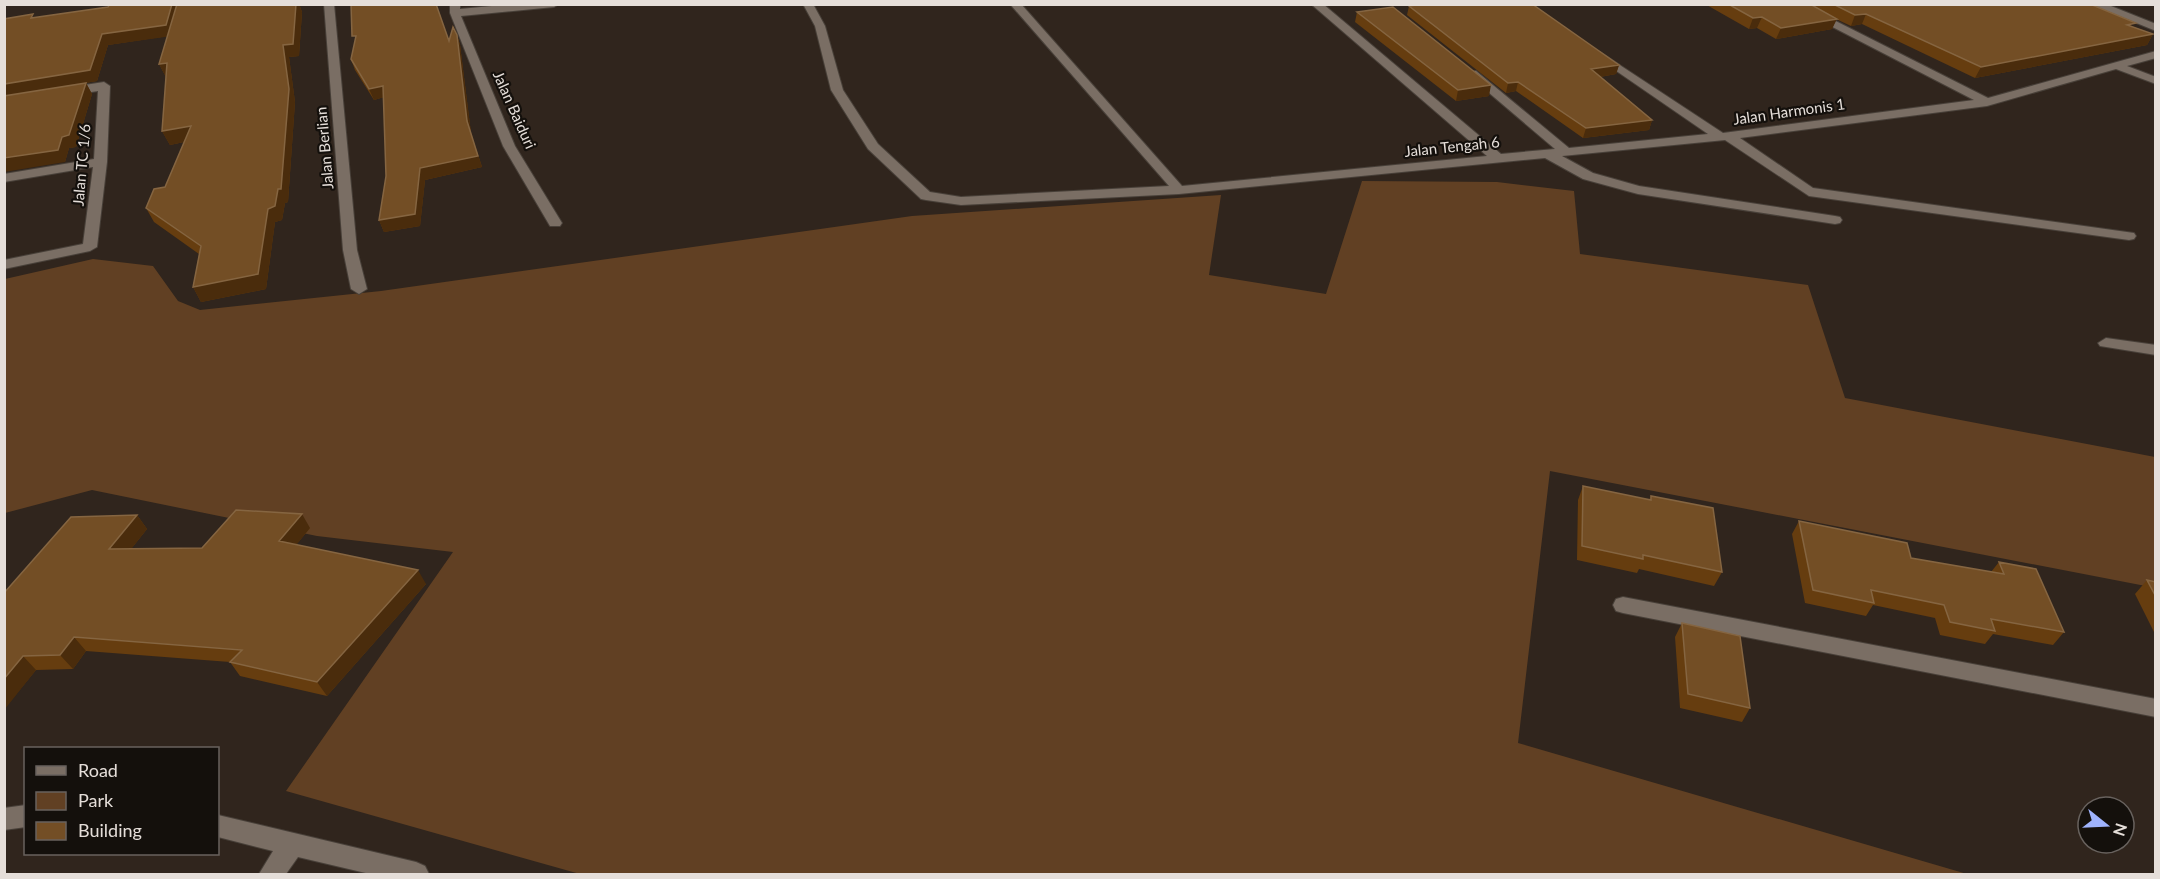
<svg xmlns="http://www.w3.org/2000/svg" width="2160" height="879" font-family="Lato,sans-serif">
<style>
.green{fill:#614023}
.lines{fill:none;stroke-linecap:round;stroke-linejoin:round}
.minor-casing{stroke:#484039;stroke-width:2}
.minor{fill:#7a6e64;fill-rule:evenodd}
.wall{fill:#663d0f}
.shaded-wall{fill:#4a2c0c}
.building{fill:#734e25;stroke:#856541;stroke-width:1.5}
.labels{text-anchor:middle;stroke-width:4.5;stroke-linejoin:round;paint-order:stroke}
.far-street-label{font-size:15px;fill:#e5ded9;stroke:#14100c}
</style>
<rect width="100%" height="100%" fill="#30251d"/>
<path class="green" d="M1362,181L1497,182L1574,191L1580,254L1808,285L1845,398L2155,457L2156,588L1550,471L1518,743L1967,874H580L286,791L453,552L317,536L92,490L5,513V279L93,259L153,266L178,301L200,310L381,291L912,216L1221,195L1209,275L1326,294Z"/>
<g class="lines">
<g class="minor-casing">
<path id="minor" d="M324,4H334L357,250L367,289L359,294L351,289L343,250Z
M450,4H460V9L514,4H559L554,7L461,16L515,146L562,223L560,226H550L503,146L450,13Z
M803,4H813L825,26L843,90L878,144L930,192L961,197L1169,186L1010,4H1021L1182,186L1487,156L1311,4H1323L1501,154L1555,149L1468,75V71H1476L1569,148L1708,134L1596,57L1594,55L1600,52L1723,133L1974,100L1788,4H1802L1988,98L2156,51V58L2127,66L2156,77V84L2116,69L1987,106L1740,138L1813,188L2134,233L2136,236L2134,239L2129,240L1809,196L1725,140L1562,156L1593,173L1639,186L1835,216L1840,217L1842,220L1840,223L1835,224L1638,194L1583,179L1545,158L1179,194L961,205L926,200L921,199L868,149L831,90L815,26Z
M2090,4H2106L2156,24V31Z
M104,82L110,86L107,162L97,247L90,251L4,269V260L83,244L93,167L4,182V174L94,159L98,91L65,96L59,92L65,88Z
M2106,338L2156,345V355L2100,346L2098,343Z
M1623,597L2156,699V717L1623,613L1616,611L1613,605L1616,599Z
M26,805V827L4,830V808Z
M218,815L416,862L425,866L429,874H370L298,857L286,874H259L273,851L218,837Z"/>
</g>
<use href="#minor" class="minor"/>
</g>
<path class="wall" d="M111,4H299L302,12L299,56L289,57L295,102L288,202L285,203L282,220L275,222L266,289L201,302L193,287L199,254L154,222L146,208L165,187L184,142L170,145L162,131L166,77L159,64L168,36L108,45L97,81L67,86L86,83L92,94L76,147L69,148L65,162L35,18L108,7Z
M1705,4H2090L2134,27L2153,34L2147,45L1975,78L1862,24L1851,26L1836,19L1832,29L1776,39L1757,28L1749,29Z
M1409,6L1619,65L1616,74L1600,77L1652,120L1649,130L1583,138L1516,91L1506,93L1407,15Z
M1357,12L1489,96L1456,101L1355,22Z
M457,35L460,45L471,133L482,167L425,180L420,226L384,232L379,220L386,176L384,97L374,100L355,70L351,59L355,42L449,41Z
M1583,486L1649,500L1651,496L1722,572L1714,586L1639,569L1637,573L1577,560L1578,500Z
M137,515L147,529L131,549L202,548L310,528L296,545L426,584L327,696L240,676L230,662L86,651L73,669L36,670L4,709V593Z
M1799,521L1911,558L1991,572L1999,562L2064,632L2053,645L1993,634L1985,644L1940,635L1935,618L1873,605L1866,616L1805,603L1792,534Z
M2147,580L2156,582V636L2135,594Z
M1682,623L1750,708L1742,722L1680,708L1675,637Z"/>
<path class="shaded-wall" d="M172,4H180L172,36L108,45L97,81L4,96V84L102,34Z
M296,4H299L302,12L299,56L289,57L295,102L288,202L285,203L282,220L275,222L266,289L201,302L193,287Z
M1866,14L1862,24L1851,26L1855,15Z
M1762,17L1757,28L1749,29L1753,18Z
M1837,19L1832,29L1776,39L1781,28Z
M2153,34L2147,45L1975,78L1981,67Z
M457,35L460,45L471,133L482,167L425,180L420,226L384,232L379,220L420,168L467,121Z
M167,63L166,77L159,64Z
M1619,65L1616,74L1588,79L1591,69Z
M1518,82L1516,91L1506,93L1508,83Z
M86,83L92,94L76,147L69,148L65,162L4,172V158Z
M1491,85L1489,96L1456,101L1458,90Z
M383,86L388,96L374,100L369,89Z
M1652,120L1649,130L1583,138L1586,128Z
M191,126L198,139L170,145L162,131Z
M302,514L310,528L288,555L279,541Z
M137,515L147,529L120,563L109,549Z
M418,570L426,584L327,696L317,682Z
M74,637L86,651L73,669L60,655Z
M23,656L36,670L5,709L4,679Z"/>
<path class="building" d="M111,4H172L166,25L102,34L90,70L4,84V19L33,14L31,18L108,7L109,5Z
M177,4H296L293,44L283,45L289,89L281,189H278L275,206L268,209L258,274L193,287L201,246L146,208L154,189L165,187L191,126L162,131L167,63L159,64Z
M351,4H436L449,41L453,27L457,35L467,121L478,156L420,168L415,214L379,220L386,176L383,86L369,89L351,59L356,36H352Z
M1423,4H1532L1619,65L1591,69L1652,120L1586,128L1518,82L1508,83L1409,6Z
M1728,4H1810L1837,19L1781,28L1762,17L1753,18Z
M1833,4H2090L2136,23L2127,25L2153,34L1981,67L1866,14L1855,15Z
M1393,7L1491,85L1458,90L1357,12Z
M86,83L69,135L62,137L58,150L4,158V96Z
M1583,486L1651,500V496L1713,508L1722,572L1643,555V559L1582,546Z
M236,510L302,514L279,541L418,570L317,682L230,662L242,650L74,637L60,655L23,656L4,679V593L71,517L137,515L109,549L202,548Z
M1799,521L1907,543L1911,558L2004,574L1999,562L2036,569L2064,632L1991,619L1995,631L1950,622L1944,605L1871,590L1874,603L1813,590Z
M2147,580L2156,582V597Z
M1682,623L1740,636L1750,708L1688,694Z"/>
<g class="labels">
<g class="far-street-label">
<text transform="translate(514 110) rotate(66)" y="5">Jalan Baiduri</text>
<text transform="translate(1789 112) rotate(-8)" y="5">Jalan Harmonis 1</text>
<text transform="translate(1452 147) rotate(-6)" y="5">Jalan Tengah 6</text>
<text transform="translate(325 148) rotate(-95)" y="5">Jalan Berlian</text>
<text transform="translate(82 165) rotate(-85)" y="5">Jalan TC 1/6</text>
</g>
</g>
<rect width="2160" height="879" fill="none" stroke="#e5ded9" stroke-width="12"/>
<rect x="24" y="747" width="195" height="108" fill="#14100c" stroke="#68625e" stroke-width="1.5"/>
<rect x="36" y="766" width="30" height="9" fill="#7a6e64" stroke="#68625e" stroke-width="1.5"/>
<text x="78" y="777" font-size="18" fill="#e5ded9">Road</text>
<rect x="36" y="792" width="30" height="18" fill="#614023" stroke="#68625e" stroke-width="1.5"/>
<text x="78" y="807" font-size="18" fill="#e5ded9">Park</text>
<rect x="36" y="822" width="30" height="18" fill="#734e25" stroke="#68625e" stroke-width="1.5"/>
<text x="78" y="837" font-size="18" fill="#e5ded9">Building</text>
<g transform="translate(2106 825) rotate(108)"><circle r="28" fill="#14100c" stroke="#68625e" stroke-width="1.5"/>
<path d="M0-4.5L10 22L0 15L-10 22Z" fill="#9fb3fd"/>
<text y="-9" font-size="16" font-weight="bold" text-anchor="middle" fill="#e5ded9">N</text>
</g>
</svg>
